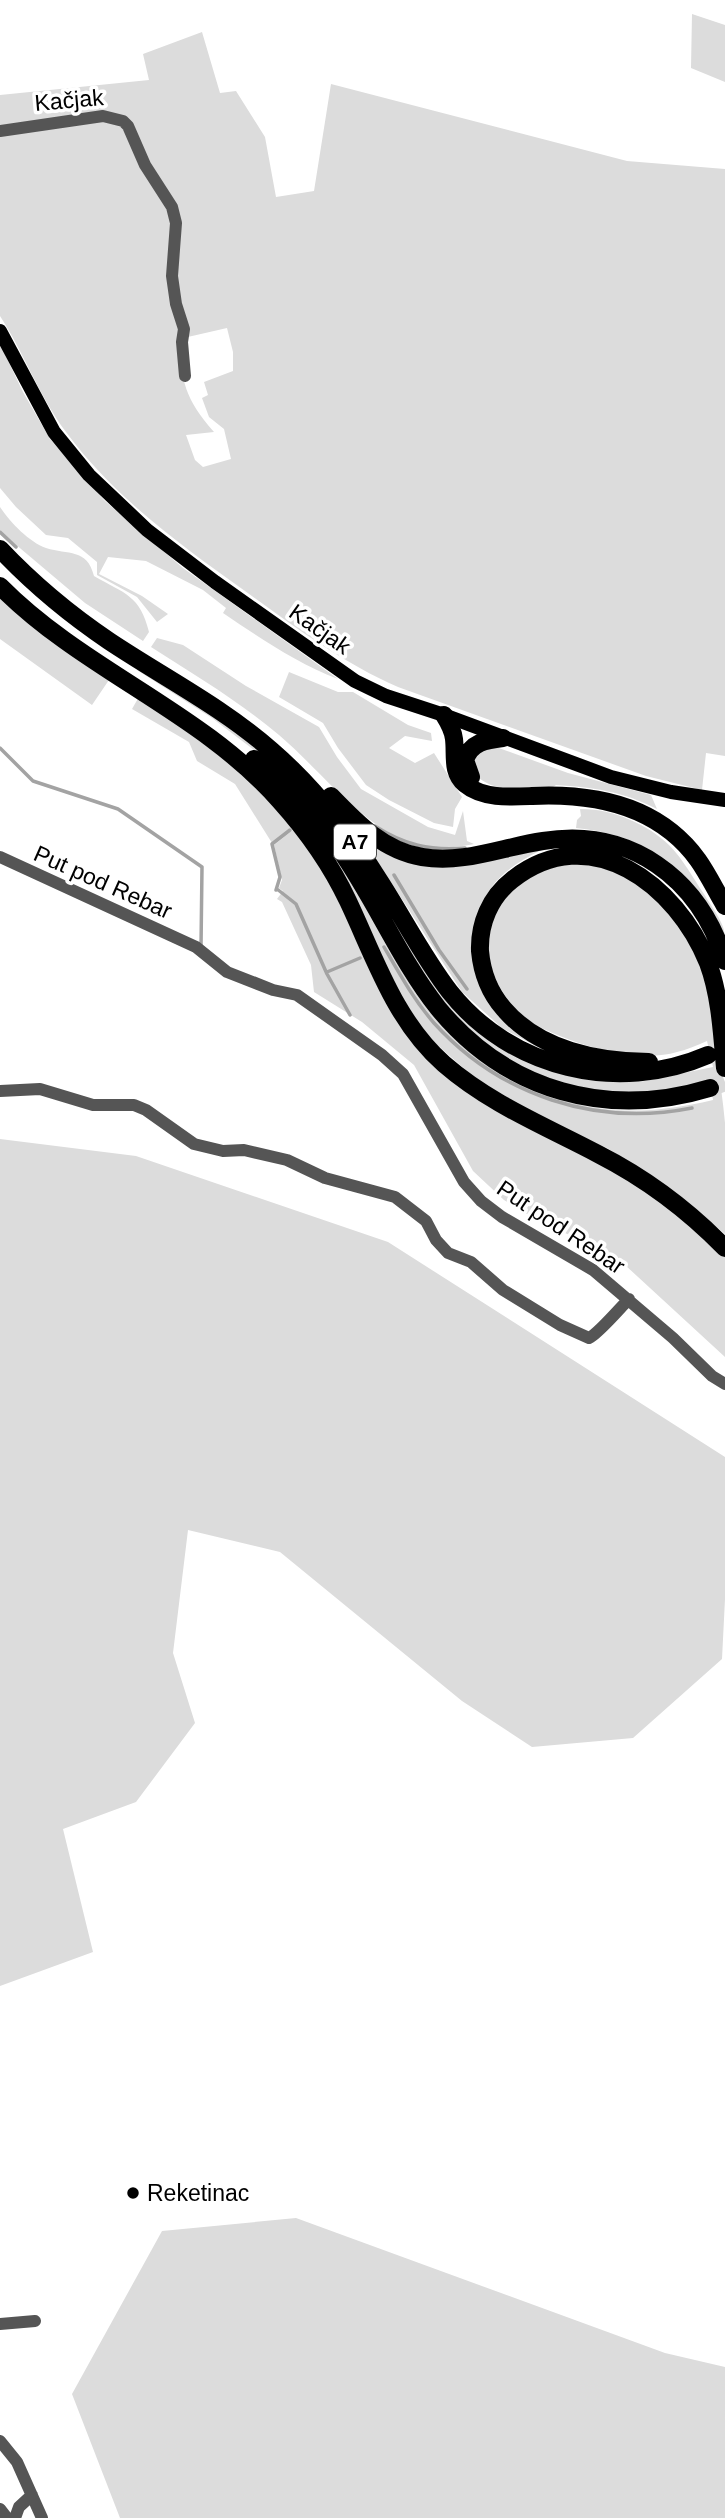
<svg xmlns="http://www.w3.org/2000/svg" width="725" height="2518" font-family="Helvetica,sans-serif">
<style>
.green{fill:#dcdcdc;fill-rule:evenodd}
.lines{fill:none;stroke-linecap:round;stroke-linejoin:round}
.stream{stroke:#a3a3a3;stroke-width:3.5}
.highway-tunnel{stroke:#d9d9d9;stroke-width:18;stroke-dasharray:18 9;stroke-linecap:butt}
.minor{stroke:#555;stroke-width:12}
.major{stroke:#000;stroke-width:14}
.highway{stroke:#000;stroke-width:18}
.poi-dot{fill:#000;stroke:#fff;stroke-width:2.5}
.labels{text-anchor:middle;stroke-width:7;stroke-linejoin:round;paint-order:stroke}
.shield{fill:#fff;stroke:#4c4c4c;stroke-width:2}
.shield-label{font-size:21px;font-weight:bold;fill:#000}
.street-label{font-size:23px;fill:#000;stroke:#fff}
.poi-label{font-size:23px;fill:#000;stroke:#fff;text-anchor:start}
</style>
<rect width="100%" height="100%" fill="#fff"/>
<path class="green" d="M692,14L725,25V82L691,68Z
M202,32L220,93L236,91L265,137L276,197L314,191L331,84L627,161L725,169V756L706,753L702,790L646,776L398,687C341,662 295,627 245,591C179,544 114,497 66,432C39,396 24,353 0,316V95L149,80L143,54ZM227,328L233,352V371L204,382L208,395L202,398L209,417L224,429L231,459L203,467L195,460L186,435L214,432C185,399 181,381 179,339Z
M0,344L23,392L50,439L105,501L183,568L338,679C296,663 260,638 223,613L226,608L203,590L146,561L108,557L99,574L142,596L168,614L157,622L137,597L97,575V562L68,538L46,535L16,507L0,488Z
M0,507C10,522 29,542 46,548C68,555 87,548 94,576C125,594 140,595 149,632L143,641L85,603L8,538L0,530Z
M0,591L111,677L92,705L0,639Z
M157,638L183,645L246,686L319,727L337,757L361,789L428,827L455,835L463,811L467,841L474,844C450,849 424,850 401,839C353,816 319,769 279,735C240,702 195,675 151,647Z
M139,668L229,726L261,750L307,794L462,1013L597,1079L640,1082L713,1067L707,1041C697,1045 687,1050 677,1052C640,1063 583,1047 548,1031C496,1009 465,938 510,892C556,847 620,861 660,904C682,928 699,954 707,986C713,1008 714,1032 717,1054C719,1077 723,1100 725,1123C725,1160 725,1198 725,1234L681,1197L646,1172L607,1148L555,1125L509,1100L475,1078L428,1037L404,1003L337,864L341,861C360,893 378,925 397,957C412,982 425,1007 444,1028C462,1048 485,1063 508,1076C577,1115 637,1118 713,1100L710,1081C698,1084 686,1088 674,1090C610,1103 532,1083 482,1041C464,1026 450,1009 435,991L271,763L212,718L137,670Z
M289,672L338,692H353L408,725L431,733L432,741L405,736L389,748L415,763L434,753L462,797L455,809L453,827L434,823L389,800L366,785L338,748L323,723L279,697Z
M140,695L198,731L296,824L272,843L235,784L197,761L189,742L132,709Z
M496,747L568,773L651,795L657,809C624,792 593,787 556,785L553,787C528,789 499,794 479,778L474,760L481,751Z
M580,809C610,808 648,824 669,845C683,859 693,878 704,894C711,906 725,923 725,937C719,922 709,910 699,897C664,852 632,834 576,828L577,820L581,816Z
M298,826L420,1048L652,1193L725,1256V1357L625,1265L593,1246L537,1220L504,1200L473,1171L414,1065L362,1022L314,992L311,965L282,902L277,899L283,891L279,888L282,880L274,845Z
M365,842L401,860L540,847L541,850C517,862 491,878 482,906C476,924 477,947 474,966L556,1057L502,1028L462,992Z
M0,1139L136,1156L388,1242L725,1457V1599L722,1659L633,1738L532,1747L462,1701L280,1552L188,1530L173,1653L195,1723L136,1802L63,1829L93,1952L0,1986Z
M296,2218L665,2353L725,2367V2518H120L72,2394L162,2231Z"/>
<g class="lines">
<path class="stream" d="M0,532L16,547
M0,748L33,781L118,809L202,867L201,947
M375,826C404,845 430,851 465,848
M394,875L439,950L467,989
M277,889L296,904L327,974L350,1015
M276,890L280,877L272,844L290,830
M384,947C399,973 414,1000 434,1023C500,1096 596,1127 692,1108
M327,972L360,958"/>
<path class="highway-tunnel" d="M710,1088L725,1082"/>
<path class="minor" d="M0,131L103,116L123,121L128,126L145,165L172,207L176,223L172,276L176,304L184,329L182,342L185,376
M0,857L196,947L227,972L273,990L297,995L382,1055L403,1074L464,1182L481,1201L502,1217L593,1270L673,1338L712,1376L725,1384
M0,1091L40,1089L93,1105H134L146,1110L194,1144L223,1151L244,1150L287,1160L325,1178L395,1197L426,1221L436,1240L448,1253L471,1262L503,1290L560,1325L589,1338C598,1334 620,1308 629,1299
M0,2324L35,2321
M0,2441L17,2462L42,2518
M0,2509L7,2518
M15,2518L19,2507L32,2495"/>
<path class="major" d="M0,331L54,432L89,475L147,530L215,582L355,681L386,696L444,715L611,777L671,792L725,800"/>
<path class="highway" d="M0,549C33,584 69,614 109,641C163,677 222,707 271,750C314,787 349,832 379,880C403,917 423,957 450,992C511,1069 618,1094 708,1055
M0,586C84,671 201,711 280,801C307,831 331,865 348,901C375,958 395,1021 444,1064C490,1104 545,1126 598,1154C645,1178 688,1210 725,1248
M444,715C449,723 453,730 454,739C456,755 451,772 465,784C483,799 511,797 532,796C595,793 659,806 698,860C708,874 716,891 725,906
M254,759C286,786 316,816 341,851C376,901 400,960 438,1008C507,1092 608,1119 710,1088
M471,777L465,760C471,742 486,740 503,738
M331,796C357,823 384,851 422,857C464,864 502,847 543,841C630,827 699,878 725,961
M649,1062C598,1062 539,1050 504,1009C489,992 482,973 480,951C479,924 490,897 512,880C590,818 677,885 708,963C720,995 722,1033 725,1068"/>
</g>
<circle class="poi-dot" cx="133" cy="2193" r="7"/>
<g class="labels">
<rect class="shield" x="334" y="824.5" width="42" height="35" rx="5"/>
<g class="shield-label">
<text x="355" y="849">A7</text>
</g>
<g class="street-label">
<text transform="translate(69 100) rotate(-5)" y="8">Kačjak</text>
<text transform="translate(320 629) rotate(35)" y="8">Kačjak</text>
<text transform="translate(103 882) rotate(24)" y="8">Put pod Rebar</text>
<text transform="translate(561 1227) rotate(34)" y="8">Put pod Rebar</text>
</g>
<g class="poi-label">
<text x="147" y="2201">Reketinac</text>
</g>
</g>
</svg>
